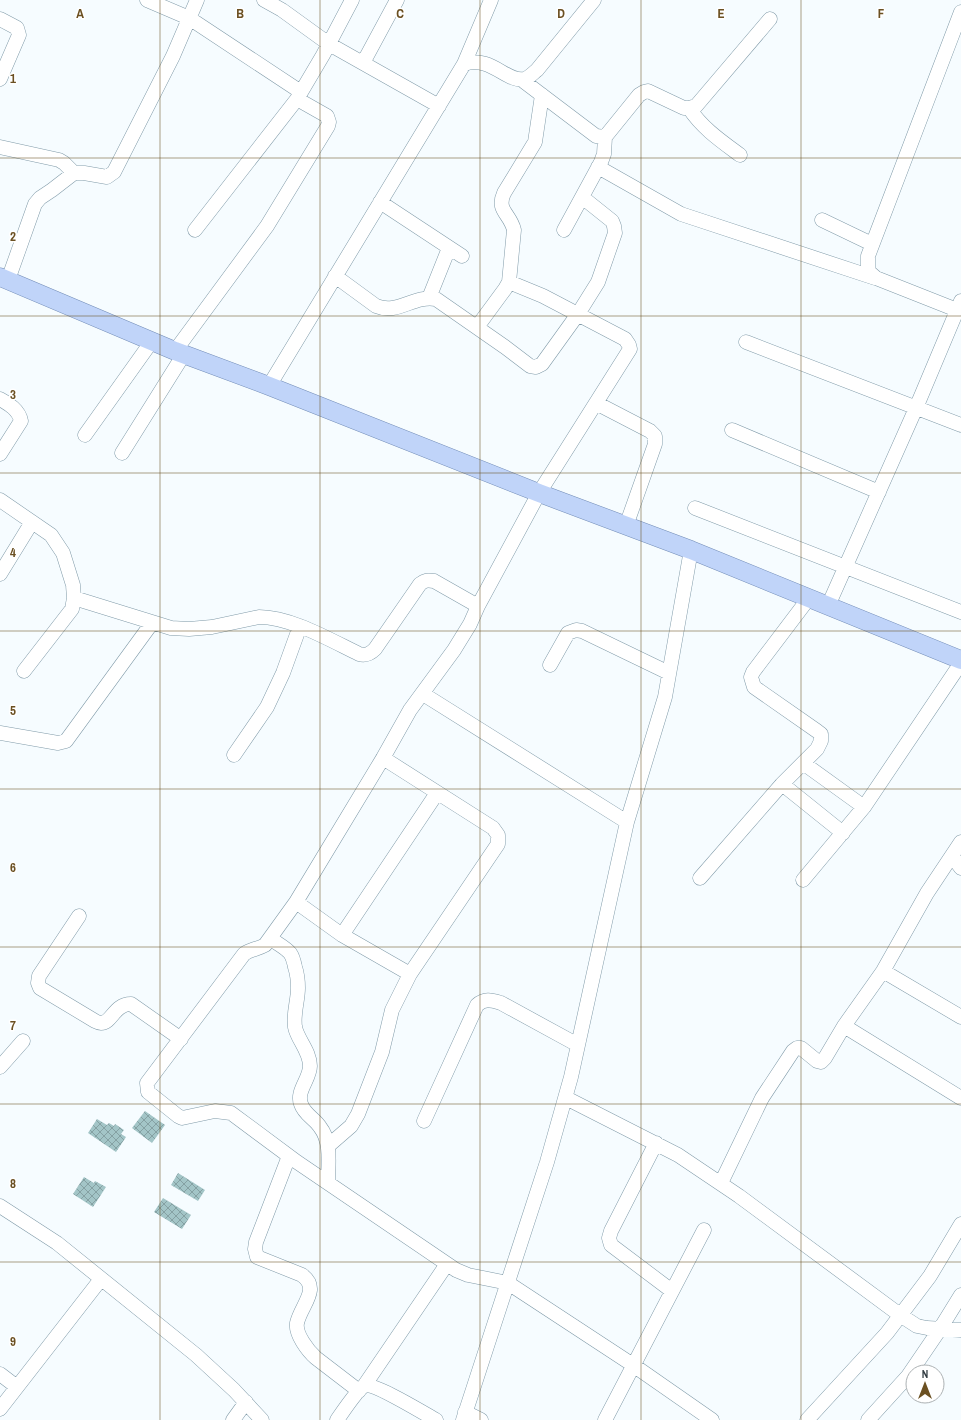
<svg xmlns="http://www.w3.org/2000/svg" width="961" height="1420" font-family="'Archivo Narrow',sans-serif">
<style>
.building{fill:url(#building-cross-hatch)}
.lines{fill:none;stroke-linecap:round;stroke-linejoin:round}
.minor-casing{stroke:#819ba9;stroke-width:15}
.major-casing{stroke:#738db7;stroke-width:19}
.minor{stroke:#fff;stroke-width:14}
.major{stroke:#c0d4f9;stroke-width:18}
.grid{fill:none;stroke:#6b5022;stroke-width:1;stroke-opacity:0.55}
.grid-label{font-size:13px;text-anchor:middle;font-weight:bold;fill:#6b5022;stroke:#fff;stroke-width:3;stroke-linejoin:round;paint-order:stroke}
</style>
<defs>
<pattern id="building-cross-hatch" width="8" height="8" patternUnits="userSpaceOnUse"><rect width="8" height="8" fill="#a3c5c7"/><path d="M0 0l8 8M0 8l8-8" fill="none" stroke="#85a1a3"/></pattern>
</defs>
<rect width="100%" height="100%" fill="#f6fcff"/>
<path class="building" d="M145,1111L165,1125L152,1143L132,1128Z
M97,1119L107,1125L109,1123L114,1126L115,1124L124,1130L121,1134L126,1137L116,1152L88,1133Z
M178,1173L205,1190L198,1201L171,1185Z
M84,1177L94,1183L95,1181L106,1187L93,1207L73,1194Z
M163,1198L191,1215L182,1229L154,1212Z"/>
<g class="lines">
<g class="minor-casing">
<path id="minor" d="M147,0L189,18L301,92
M264,0L282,10L329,44L439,106
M0,19L17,28L19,35L0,79
M363,63L397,0
M464,64L491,0
M522,80L596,136L605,137L639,95L644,92L648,91L684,108H689L696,106L770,19
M689,108C702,128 721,141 740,155
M0,147L59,160L64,163L74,173
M598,167L681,214L875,278
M380,202L462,256
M822,220L872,244
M195,230L297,99L323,55L352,0
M564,230L601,162L604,154L605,137
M335,276L376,306C398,315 413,295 436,299L505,347L530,366L536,367L542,364L578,314L598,282L615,233L614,226L612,221L582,197
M8,280L35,204L40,198L52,190L74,173H84L107,177L114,172L173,56L197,0
M509,282L543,296L625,339L629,345L630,349L539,493L478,606L470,624L454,650L410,710L383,758L296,902L265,945C258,949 251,949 244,954L147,1083L148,1092L178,1116L182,1118L215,1111L231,1113L297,1162L456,1270L468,1275L508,1283L633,1365L712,1420
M429,298L449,248
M957,310L876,278L868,271V256L961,12
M477,327L505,289L509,282L514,230C510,213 496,211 504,193L535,142L542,95
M746,342L961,425
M175,351L267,226L328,126L329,122L327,116L297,99
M269,386L464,64C491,55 507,83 524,79C529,78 533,73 537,70L594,0
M0,399C9,404 19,410 21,421L0,454
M596,403L650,431L655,436V444L626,526
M732,430L879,492
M85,435L152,341
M122,453L184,354
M0,500L51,535L63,553L73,585L74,598L72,609L24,671
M695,508L961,612
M0,574L32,522
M74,598L171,628L189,629L212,627L259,617C291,617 330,640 359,654C366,656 370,654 375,649L420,584C425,580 428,580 434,581L478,606
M828,606L916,408L961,301
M550,665L568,633L576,630L582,631L669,673
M423,694L627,822
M0,733L58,743L66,741L152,623
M234,755L267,707L283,673L300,626
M803,763L864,807
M782,784L843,833
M952,856L961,868
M700,878L782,784L817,749L821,741V734L817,731L754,687L751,677L753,672L809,598
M803,880L864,807L961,663
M296,902L342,935L410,974
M79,916L39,976L38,983L40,988L95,1021C97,1022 99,1023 101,1023C112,1023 114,1004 131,1004L181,1039
M342,935L437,793
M270,938C276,943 285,947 290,953C293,957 294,962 295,967C297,973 298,981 298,988C298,1001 293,1013 295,1027C297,1039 310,1051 310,1066C310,1079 296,1091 301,1104C304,1114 315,1119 320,1127C332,1142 328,1165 328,1183
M883,971L961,1017
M844,1026L961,1098
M0,1067L23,1041
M566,1098L678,1155L739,1196L900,1315L917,1326L927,1328L961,1330
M424,1121L477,1005C485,998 491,1000 501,1003L578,1045
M656,1143L611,1231L609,1238L611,1245L672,1291
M328,1146L351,1126L358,1114L382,1052L392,1010L410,974L498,844V835L493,828L383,758
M289,1156L256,1242L255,1249L257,1257L302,1275C321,1289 301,1305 297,1323C295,1334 308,1351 316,1358L359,1391
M721,1183L762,1098L793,1051L797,1048H801L817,1061L821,1062L825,1058L844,1026L883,971L927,893L961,842
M0,1206L57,1243L196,1355L234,1390L262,1420
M0,1374L17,1387
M364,1386L447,1264
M0,1409L101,1279
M465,1412L481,1420
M233,1420L246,1402
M337,1420C342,1413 357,1390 364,1386C373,1382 425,1414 436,1420
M463,1420L547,1162L571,1077L627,822L665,697L691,550
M605,1420L704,1230
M807,1420L887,1333L930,1276L961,1224
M868,1420L908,1376L940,1329L961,1295"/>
</g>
<g class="major-casing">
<path id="major" d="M0,277L175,351L269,386L539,493L691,550L961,660"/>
</g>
<use href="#minor" class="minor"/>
<use href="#major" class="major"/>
</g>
<path class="grid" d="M160,0V1420M320,0V1420M480,0V1420M641,0V1420M801,0V1420M0,158H961M0,316H961M0,473H961M0,631H961M0,789H961M0,947H961M0,1104H961M0,1262H961"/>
<g class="grid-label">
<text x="80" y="18">A</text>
<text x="240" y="18">B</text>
<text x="400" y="18">C</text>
<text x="561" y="18">D</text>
<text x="721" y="18">E</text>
<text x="881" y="18">F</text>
<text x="13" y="83">1</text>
<text x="13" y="241">2</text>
<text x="13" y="399">3</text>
<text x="13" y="557">4</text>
<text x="13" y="715">5</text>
<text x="13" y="872">6</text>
<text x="13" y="1030">7</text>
<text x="13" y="1188">8</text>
<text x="13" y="1346">9</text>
</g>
<g transform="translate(925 1384)"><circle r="19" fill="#ffffff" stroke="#adb2b4"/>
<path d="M0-3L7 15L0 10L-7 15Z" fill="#6b5022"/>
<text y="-6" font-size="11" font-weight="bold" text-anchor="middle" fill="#333e44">N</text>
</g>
</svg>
